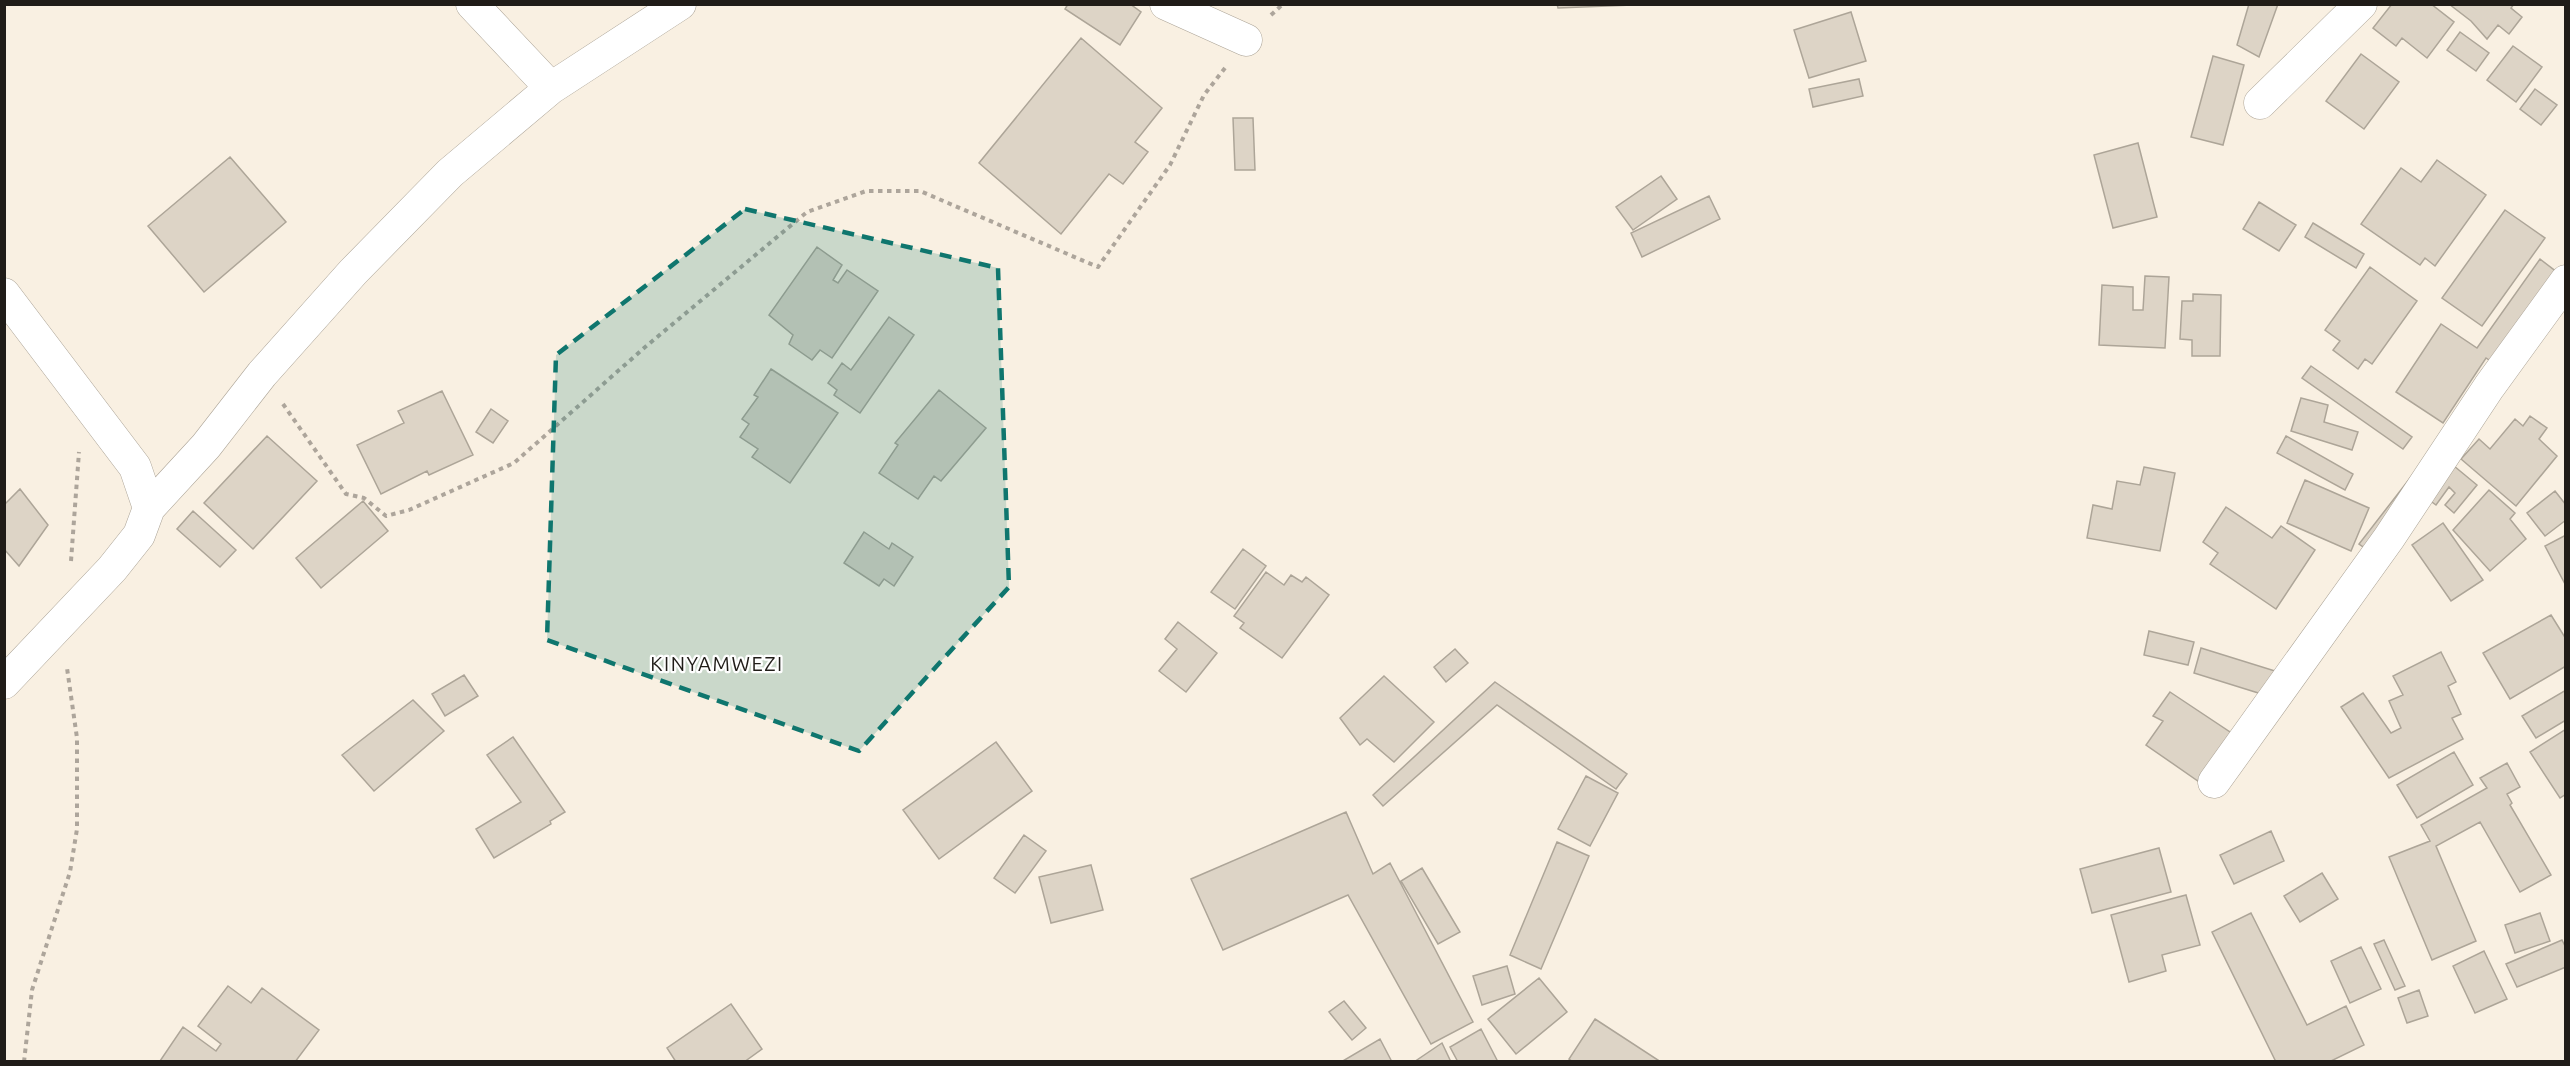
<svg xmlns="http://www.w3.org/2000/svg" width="2570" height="1066" font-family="Ubuntu,sans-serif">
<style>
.building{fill:#ddd4c6;stroke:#ada598;stroke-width:1.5}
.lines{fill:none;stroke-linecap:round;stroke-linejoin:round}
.minor-casing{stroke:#aba396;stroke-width:33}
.path{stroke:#ada59b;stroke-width:4;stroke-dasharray:4.5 4.5;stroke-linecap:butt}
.minor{stroke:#fff;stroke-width:32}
.marked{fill:#0f766e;fill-opacity:0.2;stroke:#0f766e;stroke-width:4.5;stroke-dasharray:12 8;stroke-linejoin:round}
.labels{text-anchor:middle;stroke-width:4.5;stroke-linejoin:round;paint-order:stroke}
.quarter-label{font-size:20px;letter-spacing:1.5px;fill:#201c18;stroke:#fefefe}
</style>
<rect width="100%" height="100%" fill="#f9f0e2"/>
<path class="building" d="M1068,4H1130L1141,12L1120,45L1065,9Z
M1557,4H1632V5L1558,8Z
M2249,4H2278L2259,57L2237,45Z
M2392,4H2431L2454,22L2427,58L2402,38L2396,46L2373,28Z
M2449,4H2514L2511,8L2522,17L2509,34L2498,25L2487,39L2471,21Z
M1851,12L1866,61L1809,78L1794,30Z
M2460,32L2489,53L2476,71L2447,50Z
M1081,38L1162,108L1135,142L1148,152L1123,184L1109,174L1061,234L979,163Z
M2513,46L2542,67L2516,102L2487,80Z
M2361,54L2399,82L2364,129L2326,101Z
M2213,56L2244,65L2223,145L2191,137Z
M1859,79L1863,96L1813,107L1809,89Z
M2535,89L2557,105L2541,125L2520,109Z
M1233,118H1253L1255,170H1235Z
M2138,143L2157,217L2113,228L2094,155Z
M230,157L286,222L204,292L148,226Z
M2437,160L2486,195L2435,266L2425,258L2420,265L2361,224L2401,168L2421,182Z
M1661,176L1677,199L1633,230L1616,207Z
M1709,196L1720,219L1642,257L1631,233Z
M2259,202L2296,225L2279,251L2243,229Z
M2505,210L2545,238L2482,326L2442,298Z
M2313,223L2364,254L2356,268L2305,237Z
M817,247L842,265L833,280L838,283L847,270L878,291L832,358L820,350L812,360L789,344L793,335L769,315Z
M2540,259L2562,276L2498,366L2486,358L2443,423L2396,392L2441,324L2477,348Z
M2370,267L2417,301L2372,364L2365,359L2358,369L2333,350L2340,341L2325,330Z
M2145,276L2169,277L2165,348L2099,345L2102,285L2133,287V310H2143Z
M2193,294L2221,295L2220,356H2192V340L2180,339L2182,301H2193Z
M889,317L914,335L860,413L834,395L837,390L828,383L842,363L851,370Z
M2311,366L2412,437L2403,449L2302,378Z
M771,369L838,413L790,483L752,457L758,449L740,437L749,424L742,419L758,397L754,395Z
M939,390L986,428L941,481L934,476L918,499L879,473L898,445L895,443Z
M442,391L473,455L429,475L427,471L381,494L357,445L404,423L398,411Z
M2301,398L2328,405L2324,422L2358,432L2352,450L2291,431Z
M491,409L508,421L493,443L476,432Z
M2530,416L2547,428L2539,439L2557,456L2516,506L2461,459L2479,439L2490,449L2515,419L2523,426Z
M267,436L317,481L253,549L204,503Z
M2286,436L2353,474L2345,490L2277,453Z
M2428,455L2369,551L2359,544Z
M2454,466L2477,485L2454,513L2445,505L2455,493L2449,487L2436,505L2425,497Z
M2144,467L2175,473L2160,551L2087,538L2093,505L2112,509L2117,481L2140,485Z
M2305,480L2369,508L2351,551L2287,523Z
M20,489L48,525L19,566L4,549V505Z
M2489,490L2515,513L2510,519L2526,539L2490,571L2453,530Z
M2555,491L2566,505V520L2545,536L2527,513Z
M363,501L388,531L321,588L296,558Z
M2226,507L2272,538L2281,526L2315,550L2276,609L2210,564L2218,553L2203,542Z
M193,511L236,550L220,567L177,529Z
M2443,523L2483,580L2451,601L2412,545Z
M864,532L889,549L892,543L913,557L894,586L884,579L879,586L844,563Z
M2566,535V586L2545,546Z
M1243,549L1266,566L1235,609L1211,592Z
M1266,572L1284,585L1291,575L1302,582L1306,577L1329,595L1282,658L1240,628L1244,623L1234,616Z
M2551,615L2566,639V666L2510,699L2483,653Z
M1178,622L1217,653L1186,692L1159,671L1177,649L1165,639Z
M2149,631L2194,642L2188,665L2144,655Z
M2201,648L2275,671L2268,696L2194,673Z
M1455,649L1468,663L1446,682L1434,667Z
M2441,652L2456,682L2448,686L2461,714L2452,718L2463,739L2389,778L2341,707L2363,693L2391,733L2401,728L2389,701L2403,695L2393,676Z
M464,675L478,696L445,716L432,694Z
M1384,676L1434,722L1394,762L1367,739L1360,745L1340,718Z
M1495,682L1627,774L1616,789L1497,705L1383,806L1373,795Z
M2566,690V720L2536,738L2522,716Z
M2170,692L2236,736L2205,786L2146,745L2163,721L2153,716Z
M413,700L444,731L374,791L342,755Z
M2566,729V794L2560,798L2530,752Z
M513,737L565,812L550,821L551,824L494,858L476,829L521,802L487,755Z
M996,742L1032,791L939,859L903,810Z
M2454,752L2473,785L2417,818L2397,785Z
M2507,763L2520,787L2507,794L2512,803L2510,805L2551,875L2520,892L2480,822L2436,846L2476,941L2432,960L2389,857L2430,841L2421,825L2487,788L2480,778Z
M1586,776L1618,793L1590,846L1558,829Z
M1346,812L1373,874L1390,863L1473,1022L1431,1044L1348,895L1223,950L1191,879Z
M2271,831L2284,861L2234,884L2220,855Z
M1024,835L1046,851L1015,893L994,878Z
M1557,842L1589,856L1541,969L1510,955Z
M2159,848L2171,892L2092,913L2080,869Z
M1091,865L1103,910L1051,923L1039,877Z
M1422,868L1460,932L1438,944L1401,881Z
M2322,873L2338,899L2300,922L2284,896Z
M2186,895L2200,945L2162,955L2166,971L2129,982L2111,915Z
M2251,913L2307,1025L2346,1006L2364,1045L2329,1062H2276L2212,932Z
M2540,913L2550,941L2515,953L2505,925Z
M2384,940L2405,986L2395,990L2374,944Z
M2562,940L2566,948V967L2517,987L2506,964Z
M2361,947L2381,989L2350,1003L2331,961Z
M2484,951L2507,999L2475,1013L2453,966Z
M1507,966L1515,994L1482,1005L1473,976Z
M1539,978L1567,1012L1516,1054L1488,1019Z
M228,986L251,1003L262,988L319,1030L295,1062L160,1061L183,1027L216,1051L221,1044L198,1026Z
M2419,990L2428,1016L2407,1023L2398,998Z
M1344,1001L1366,1028L1352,1040L1329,1012Z
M731,1004L762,1049L744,1062H676L667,1048Z
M1595,1019L1661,1062H1573L1569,1059Z
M1481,1029L1498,1062H1458L1450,1047Z
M1380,1039L1392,1062H1341Z
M1442,1043L1451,1062H1414Z"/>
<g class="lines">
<g class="minor-casing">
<path id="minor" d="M472,4L551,88
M1166,4L1246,40
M2260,103L2361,4
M4,294L135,467L149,508L139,535L112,569L4,683
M149,508L206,446L262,374L353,272L450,173L551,88L680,4
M2214,782L2389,538L2489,387L2566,281"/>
</g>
<path class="path" d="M1271,15L1283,4
M283,404L346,494L364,498L386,516L409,510L514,463L644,348L807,212L866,191H920L1098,267L1170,165L1204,95L1225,68
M71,561L79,452
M24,1062L32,990L70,872L77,829V738L67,668"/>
<use href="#minor" class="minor"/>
</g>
<path class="marked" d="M745,209L998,268L1009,587L859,751L547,640L556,355Z"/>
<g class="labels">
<g class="quarter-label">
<text x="717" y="671">KINYAMWEZI</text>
</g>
</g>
<rect width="2570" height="1066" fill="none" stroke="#201c18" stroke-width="12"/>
</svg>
